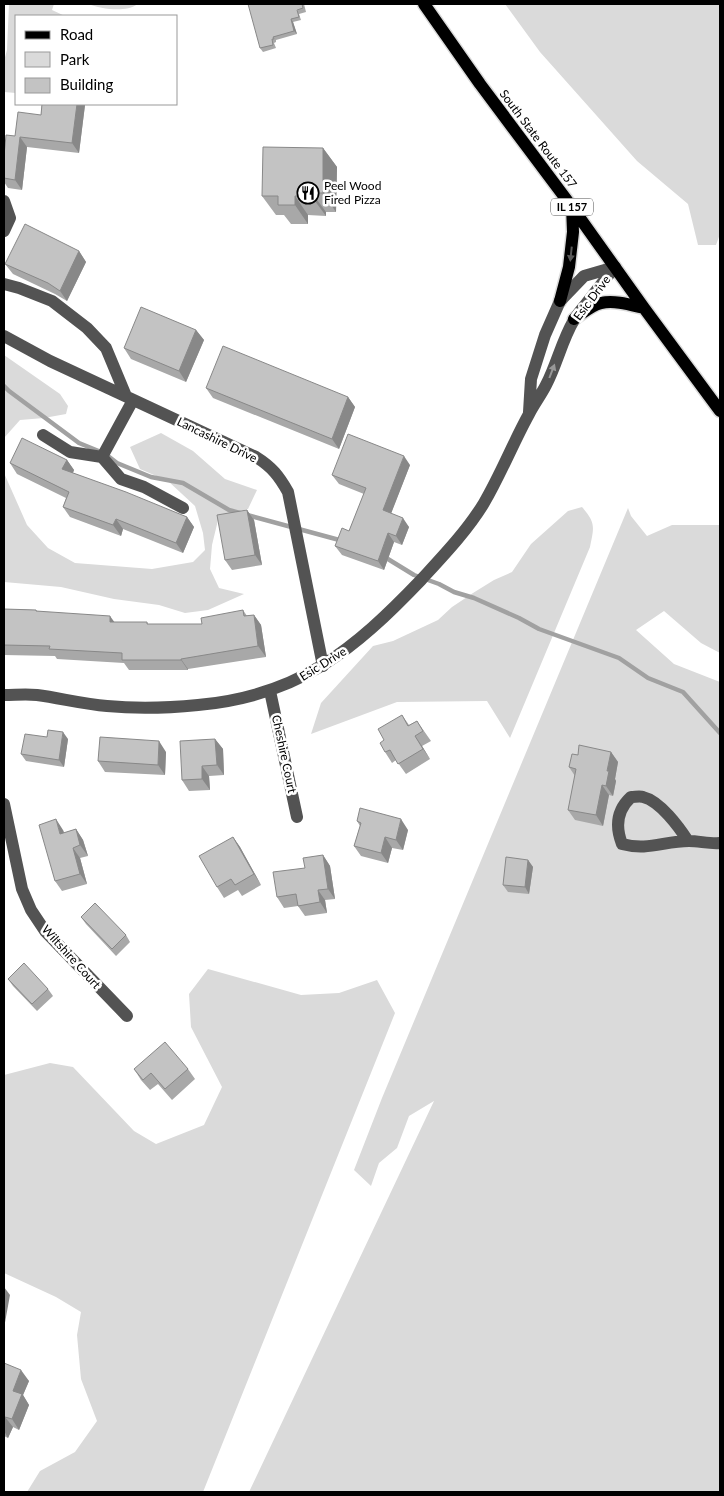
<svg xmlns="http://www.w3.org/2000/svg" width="724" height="1496" font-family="Lato,sans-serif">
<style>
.green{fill:#dadada}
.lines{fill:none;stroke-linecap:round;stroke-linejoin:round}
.stream{stroke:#a1a1a1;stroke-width:4.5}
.major-casing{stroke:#dbdbdb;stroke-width:15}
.minor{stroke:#535353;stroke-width:12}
.major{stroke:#000;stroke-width:12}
.wall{fill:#a8a8a8}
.shaded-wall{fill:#888}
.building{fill:#c3c3c3;stroke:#888}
.oneway{fill:#595959}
.oneway2{fill:#989898}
.labels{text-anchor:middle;stroke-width:5;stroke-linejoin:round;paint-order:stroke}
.shield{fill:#fff;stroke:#4c4c4c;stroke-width:1}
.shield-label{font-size:11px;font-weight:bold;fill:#000}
.street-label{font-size:12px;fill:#000;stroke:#fff}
.poi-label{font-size:12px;fill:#000;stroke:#fff;text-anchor:start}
</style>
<rect width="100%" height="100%" fill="#fff"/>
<path class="green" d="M9,4H54L52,10L65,16H16V93L4,92V61L7,50Z
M88,4H138C125,13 102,9 88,4Z
M505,4H720V234L716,245H698L688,204L637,161L540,52Z
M4,355L60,394L68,406L66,414L44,418L20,420L4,438Z
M161,433L193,451L225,479L257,490L248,509L219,516L212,545L210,569L219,588L244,594L208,610L185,613L159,605L114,599L61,587L4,582V473L27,525L48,548L75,563L152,569L193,562L205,550L203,533L195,506L168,481L140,469L130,447Z
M582,507C596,523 594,527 590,547L510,738L487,701L397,702L311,734L321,703L373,646L393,641L438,620L452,607L473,593L494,580L512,572L531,544L568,511Z
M628,508L631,516L647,536L672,525H720V653L701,643L664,611L636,630L674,664L720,682V1492H249L434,1101L409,1116L397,1148L379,1163L371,1186L354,1170L382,1098Z
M208,969L301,995L339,993L377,980L395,1013L203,1492H27L40,1471L75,1452L97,1421L81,1379L77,1335L81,1312L56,1297L4,1273V1075L50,1063L73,1067L134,1131L156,1144L204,1125L222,1087L191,1027L189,994Z"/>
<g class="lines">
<path class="stream" d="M4,386L9,391L79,443L101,452
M108,456L117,463L151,477L183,483L229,510L343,541
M383,556L414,575L439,584L454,592L474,598L519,618L539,629L619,658L648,678L683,692L720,733"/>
<g class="major-casing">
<path id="major" d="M424,4L480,84L572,207L644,308L720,411
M560,301L569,267L573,232L572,207
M574,319C582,314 591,305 601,303C615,300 631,305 644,308"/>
</g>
<path class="minor" d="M4,201L10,218L4,231
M4,284L19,288L52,301L87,328L106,348L126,396
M4,336L50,361L256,457C272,467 279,476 288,492L323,666
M529,412L531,379L545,335L560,301L584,276L615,267
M43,435L70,452L102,457L121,479L144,487L183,508
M102,457L133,400
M270,691L297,817
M4,695C15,695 26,694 37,695C60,698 83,704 107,706C137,709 168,708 198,705C299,696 354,650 421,580C443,556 467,531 484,503C501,474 513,443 529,414C534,404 541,395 546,385C557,364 562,340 574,320C578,313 584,307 589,300C598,289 606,278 615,267
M4,804L22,889L31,910L45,931L127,1016
M688,841C679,827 660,801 643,797C640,796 635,797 631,797C617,810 615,826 622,844C648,851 664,841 689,841C699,841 710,844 720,843"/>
<use href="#major" class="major"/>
</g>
<path class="wall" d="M304,4L306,12L299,14L301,20L293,22L297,34L276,40V42L274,43L276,48L263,52L260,48Z
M42,104H84L85,105L79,153L27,147L22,190L8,188L4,182V156L15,136L41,115Z
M323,148L337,167L336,212H326V216L308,215V224H291L284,215H276L262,196Z
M79,251L86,262L67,301L55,294L13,274L5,264Z
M196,330L204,340L186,382L131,359L124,348Z
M206,388L348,397L355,407L339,449L213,398Z
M67,460L74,470L73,473L187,517L194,527L183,553L123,529L121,536L70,517L63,507L66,498L17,474L10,463Z
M410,465L391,513L409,527L402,545L394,542L384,570L342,555L335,546L349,531L364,494L339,484L332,475Z
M247,510L254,520L262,565L232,570L225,560Z
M4,608V609L36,610L37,611L114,622H147L148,624H202L243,610L247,616L254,615L261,625L266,657L188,669V670H129L124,663L57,659L55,656L4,655Z
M402,715L409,725L417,721L431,741L422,746L430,759L406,774L396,760L392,763L385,752L384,740Z
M47,737L68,739L64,767L26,761L21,754Z
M215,739L223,749L224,775L209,776L210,790L189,791L182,780Z
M166,752L165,775L105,772L98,761Z
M611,752L618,762L615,779L616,781L613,796L609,795L603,826L575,820L568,810L575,776L569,767Z
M357,821L408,830L403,850L392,848L388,863L361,856L354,846L360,826Z
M76,829L83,840L88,856L80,858L87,884L62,891L55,881L63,830L64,833Z
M233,837L240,847L261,885L242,896L238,890L224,898L217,887Z
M323,855L330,866L335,899L325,900L327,913L305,916L298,906L284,908L277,897L305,868Z
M528,860L533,867L529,894L508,892L503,885Z
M81,917L126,935L130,942L116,956L86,924Z
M8,979L48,989L53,996L37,1011L13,986Z
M134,1069H188L195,1079L172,1100L158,1084L150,1090L141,1080Z
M4,1363L29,1381L23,1395L29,1405L19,1430L13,1427L8,1438L4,1436Z"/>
<path class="shaded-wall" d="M291,19L293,22L297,34L294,31Z
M77,104H84L85,105L79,153L72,143Z
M20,137L27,147L22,190L15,180Z
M323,148L337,167L336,212L323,193Z
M312,193L326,212V216L312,197Z
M295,196L308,215V224L295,205Z
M79,251L86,262L67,301L60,291Z
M196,330L204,340L186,382L179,371Z
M348,397L355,407L339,449L332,439Z
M404,456L410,465L389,519L383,510Z
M67,460L74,470L70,479L62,469Z
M247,510L254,520L262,565L255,555Z
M187,517L194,527L183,553L176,543Z
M403,518L409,527L402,545L396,536Z
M116,519L123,529L121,536L113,525Z
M388,533L394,542L384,570L378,561Z
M254,615L261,625L266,657L258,646Z
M110,616L118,627L110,622Z
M181,659L188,669V670L181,660Z
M63,732L68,739L64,767L59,760Z
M415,736L422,746L430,759L423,749Z
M215,739L223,749L224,775L217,765Z
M159,741L166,752L165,775L158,765Z
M611,752L618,762L615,779L616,781L613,796L606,786L607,771Z
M202,766L209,776L210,790L202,779Z
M602,785L609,795L603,826L596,815Z
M56,819L63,830L68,844L60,834Z
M401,819L408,830L403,850L396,840Z
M76,829L83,840L88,856L80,845Z
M233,837L240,847L261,885L254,874Z
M385,837L392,848L388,863L381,853Z
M73,848L80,858L87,884L80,874Z
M323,855L330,866L335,899L328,889Z
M528,860L533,867L529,894L525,887Z
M318,890L325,900L327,913L320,902Z
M4,1287L10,1295L4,1328Z
M21,1370L29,1381L23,1395L29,1405L19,1430L12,1419L13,1391Z
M5,1417L13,1427L8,1438L4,1431V1421Z"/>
<path class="building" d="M248,4H302L303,8L297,10L299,17L291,19L294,31L273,37L274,39H272L273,45L260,48Z
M42,104H77L72,143L20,137L15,180L4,178V156L6,135L15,136L18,112L41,115Z
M263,147L323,148V193H312V197L295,196V205H278V196H262Z
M25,224L79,251L60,291L48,283L5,264Z
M141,307L196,330L179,371L124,348Z
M223,346L348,397L332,439L206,388Z
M348,434L404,456L383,510L403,518L396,536L388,533L378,561L335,546L342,528L349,531L366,488L332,475Z
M22,438L67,460L62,469L126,492L187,517L176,543L116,519L113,525L63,507L69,492L10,463Z
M247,510L255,555L225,560L217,515Z
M4,609L36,610V611L110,616V622H147V624H202L201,618L243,610L244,616L254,615L258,646L181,659V660H122V653L49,649L50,646L4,645Z
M402,715L408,726L417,721L423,731L415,736L423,749L398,764L390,750L385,752L380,743L384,740L378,729Z
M48,730L63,732L59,760L21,754L25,734L47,737Z
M100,737L159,741L158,765L98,761Z
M215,739L217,765L202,766V779L182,780L180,741Z
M579,745L611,752L607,771H609L606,786L602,785L596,815L568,810L576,769L569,767L572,754L578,755Z
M360,808L401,819L396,840L385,837L381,853L354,846L361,823L357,821Z
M56,819L60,834L76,829L80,845L73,848L80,874L55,881L39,825Z
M233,837L254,874L235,885L231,879L217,887L199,856Z
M323,855L328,889L318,890L320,902L298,906L296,894L277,897L273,872L305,868L303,858Z
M506,857L528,860L525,887L503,885Z
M95,903L126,935L112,949L81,917Z
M24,963L48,989L32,1004L8,979Z
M165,1042L188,1069L165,1089L151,1073L143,1080L134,1069Z
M4,1363L21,1370L13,1391L22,1394L12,1419L5,1417L4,1421Z"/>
<defs><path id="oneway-solid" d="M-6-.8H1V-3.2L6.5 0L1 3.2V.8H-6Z" transform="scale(1.25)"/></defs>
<use class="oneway" href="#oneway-solid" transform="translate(571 254) rotate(96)"/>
<use class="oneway2" href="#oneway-solid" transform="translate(552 371) rotate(-69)"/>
<defs>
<g id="restaurant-ring" transform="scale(1.125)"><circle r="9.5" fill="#fff" stroke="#000" stroke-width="1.5"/><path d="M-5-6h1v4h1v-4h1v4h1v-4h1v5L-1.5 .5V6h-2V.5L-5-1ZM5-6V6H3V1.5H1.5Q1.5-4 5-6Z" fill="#000"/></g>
</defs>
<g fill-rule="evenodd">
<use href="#restaurant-ring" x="308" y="193"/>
</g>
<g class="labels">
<rect class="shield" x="551" y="198.5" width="42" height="17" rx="4"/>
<g class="shield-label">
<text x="572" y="211">IL 157</text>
</g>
<g class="street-label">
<text transform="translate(538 139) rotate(53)" y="4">South State Route 157</text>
<text transform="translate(592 298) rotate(-53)" y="4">Esic Drive</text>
<text transform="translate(217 440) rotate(26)" y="4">Lancashire Drive</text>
<text transform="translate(323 664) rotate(-32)" y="4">Esic Drive</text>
<text transform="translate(284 754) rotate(78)" y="4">Cheshire Court</text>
<text transform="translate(71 957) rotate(48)" y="4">Wiltshire Court</text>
</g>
<g class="poi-label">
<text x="324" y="190">Peel Wood<tspan x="324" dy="14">Fired Pizza</tspan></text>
</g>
</g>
<rect width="724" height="1496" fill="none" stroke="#000000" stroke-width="10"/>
<rect x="15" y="15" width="162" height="90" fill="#ffffff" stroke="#999999"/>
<rect x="25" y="31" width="25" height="8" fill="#000000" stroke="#999999"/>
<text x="60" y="40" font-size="15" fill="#000000">Road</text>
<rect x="25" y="52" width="25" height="15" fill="#dadada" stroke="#999999"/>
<text x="60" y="65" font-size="15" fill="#000000">Park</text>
<rect x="25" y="78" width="25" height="15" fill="#c3c3c3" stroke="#999999"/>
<text x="60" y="90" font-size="15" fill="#000000">Building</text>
</svg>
